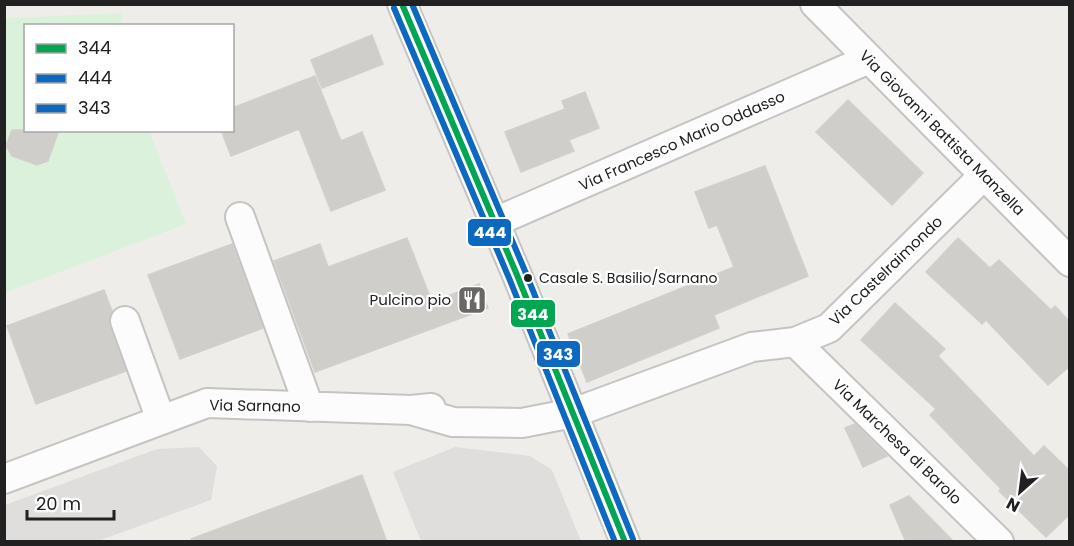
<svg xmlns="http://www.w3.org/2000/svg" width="1074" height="546" font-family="Poppins,sans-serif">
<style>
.park{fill:#dcf1dc}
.parking{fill:#dfdedd}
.building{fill:#d0cecb;stroke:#d2cfcc;stroke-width:1.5}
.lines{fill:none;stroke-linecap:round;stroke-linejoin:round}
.minor-casing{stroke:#c5c4c2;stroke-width:32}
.minor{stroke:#fdfcfc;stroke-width:28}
.bus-1-casing{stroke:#fff;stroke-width:10}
.bus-2-casing{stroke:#fff;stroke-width:10}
.bus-3-casing{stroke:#fff;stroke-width:10}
.bus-1{stroke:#00a651;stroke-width:6}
.bus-2{stroke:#0c69bf;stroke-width:6}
.bus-3{stroke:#0c69bf;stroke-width:6}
.bus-dot{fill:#212121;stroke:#fff;stroke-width:2}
.labels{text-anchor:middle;stroke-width:4.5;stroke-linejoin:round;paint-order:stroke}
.bus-label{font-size:14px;fill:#212121;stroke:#fff;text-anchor:start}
.street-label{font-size:15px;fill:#212121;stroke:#fff}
.poi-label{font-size:15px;fill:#212121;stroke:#fff;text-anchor:end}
.line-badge{stroke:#fff;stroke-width:2}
.badge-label{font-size:16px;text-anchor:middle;font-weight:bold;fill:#fff}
</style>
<rect width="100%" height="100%" fill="#efedea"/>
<path class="park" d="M123,13L121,25L26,26V130L149,131L186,224L5,293V18Z"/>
<path class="parking" d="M199,447L217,466L211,500L98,541H5V505L157,449Z
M455,447L530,456L552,470L581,541H421L393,472Z"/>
<path class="building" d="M372,35L383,64L322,88L311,60Z
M315,76L341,141L362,132L385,190L331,211L299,129L231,156L221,130H232V108Z
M585,92L599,128L569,140L574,151L521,172L505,132L565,109L562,101Z
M848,100L923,173L892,205L816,132Z
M12,130H59L48,161L37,165L12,156L6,146Z
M765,166L808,276L714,315L719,328L587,382L568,334L734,267L717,225L709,228L695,192Z
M407,238L432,302L479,284L488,308L315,372L274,261L320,244L328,267Z
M958,238L990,268L999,260L1051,310L1055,306L1070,322V366L1048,385L986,320L982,324L926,272Z
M232,244L263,328L180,359L148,275Z
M104,290L112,311L110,327L126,371L36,404L7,326Z
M895,303L945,349L938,356L1034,456L1044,446L1070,471V514L1046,537L999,491L1001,489L930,415L936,409L861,340Z
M855,424L887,456L863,467L845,428Z
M362,475L387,542H191V539Z
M909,496L954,542H906L890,505Z"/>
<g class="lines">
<g class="minor-casing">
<path id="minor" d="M402,4L517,275L625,542
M815,4L1070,262
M240,217L309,407
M495,222L869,59
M125,321L161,420
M795,342L999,542
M411,410L453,422L522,423L573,413L752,347L795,342L829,328L983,176
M4,479L207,403L411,410L431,408"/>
</g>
<use href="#minor" class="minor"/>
<g class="bus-1-casing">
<path id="bus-1" d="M402,4L517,275L625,542"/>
</g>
<g class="bus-2-casing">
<path id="bus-2" d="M394,8L509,278L615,542"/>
</g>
<g class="bus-3-casing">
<path id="bus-3" d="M412,4L525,271L633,539"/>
</g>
<use href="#bus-1" class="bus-1"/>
<use href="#bus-2" class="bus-2"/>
<use href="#bus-3" class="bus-3"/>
</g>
<defs>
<g id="restaurant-square" transform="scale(1.5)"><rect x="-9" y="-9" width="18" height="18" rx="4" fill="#696867" stroke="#fff"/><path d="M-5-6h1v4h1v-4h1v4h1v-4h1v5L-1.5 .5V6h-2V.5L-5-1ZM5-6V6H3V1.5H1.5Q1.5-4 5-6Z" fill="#fff"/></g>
</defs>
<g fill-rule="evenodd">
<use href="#restaurant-square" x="472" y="300"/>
</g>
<circle class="bus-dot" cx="528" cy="278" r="5"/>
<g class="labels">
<g class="bus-label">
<text x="539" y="283">Casale S. Basilio/Sarnano</text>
</g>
<g class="street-label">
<text transform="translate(942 133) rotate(45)" y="5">Via Giovanni Battista Manzella</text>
<text transform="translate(682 141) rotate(-24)" y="5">Via Francesco Mario Oddasso</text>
<text transform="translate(886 271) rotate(-44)" y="5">Via Castelraimondo</text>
<text transform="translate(255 406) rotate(1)" y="5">Via Sarnano</text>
<text transform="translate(897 442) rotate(44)" y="5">Via Marchesa di Barolo</text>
</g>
<g class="poi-label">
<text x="451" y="305">Pulcino pio</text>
</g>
</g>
<g class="line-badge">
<rect x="467" y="218" width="45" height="29" rx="6" fill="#0c69bf"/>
<rect x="510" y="299" width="46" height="29" rx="6" fill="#00a651"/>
<rect x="536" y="340" width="45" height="28" rx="6" fill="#0c69bf"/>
</g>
<g class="badge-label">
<text x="490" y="238">444</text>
<text x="533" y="320">344</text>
<text x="558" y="360">343</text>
</g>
<rect width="1074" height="546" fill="none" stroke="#212121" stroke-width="12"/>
<rect x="24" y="24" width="210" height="108" fill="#ffffff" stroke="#a6a6a6" stroke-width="1.5"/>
<rect x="36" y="44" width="30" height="9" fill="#00a651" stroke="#a6a6a6" stroke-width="1.5"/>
<text x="78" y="54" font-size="18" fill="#212121">344</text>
<rect x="36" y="74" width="30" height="9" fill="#0c69bf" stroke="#a6a6a6" stroke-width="1.5"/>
<text x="78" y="84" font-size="18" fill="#212121">444</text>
<rect x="36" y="104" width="30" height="9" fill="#0c69bf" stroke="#a6a6a6" stroke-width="1.5"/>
<text x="78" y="114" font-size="18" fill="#212121">343</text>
<g transform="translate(1020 492) rotate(208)" stroke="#ffffff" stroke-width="4.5" paint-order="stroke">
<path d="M0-4.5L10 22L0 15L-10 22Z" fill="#212121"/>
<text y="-9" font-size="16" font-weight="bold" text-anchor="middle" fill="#212121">N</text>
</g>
<path d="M27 510v9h87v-9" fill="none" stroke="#212121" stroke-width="3"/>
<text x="36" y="510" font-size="18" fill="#212121" stroke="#ffffff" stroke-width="4.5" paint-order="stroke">20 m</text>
</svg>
